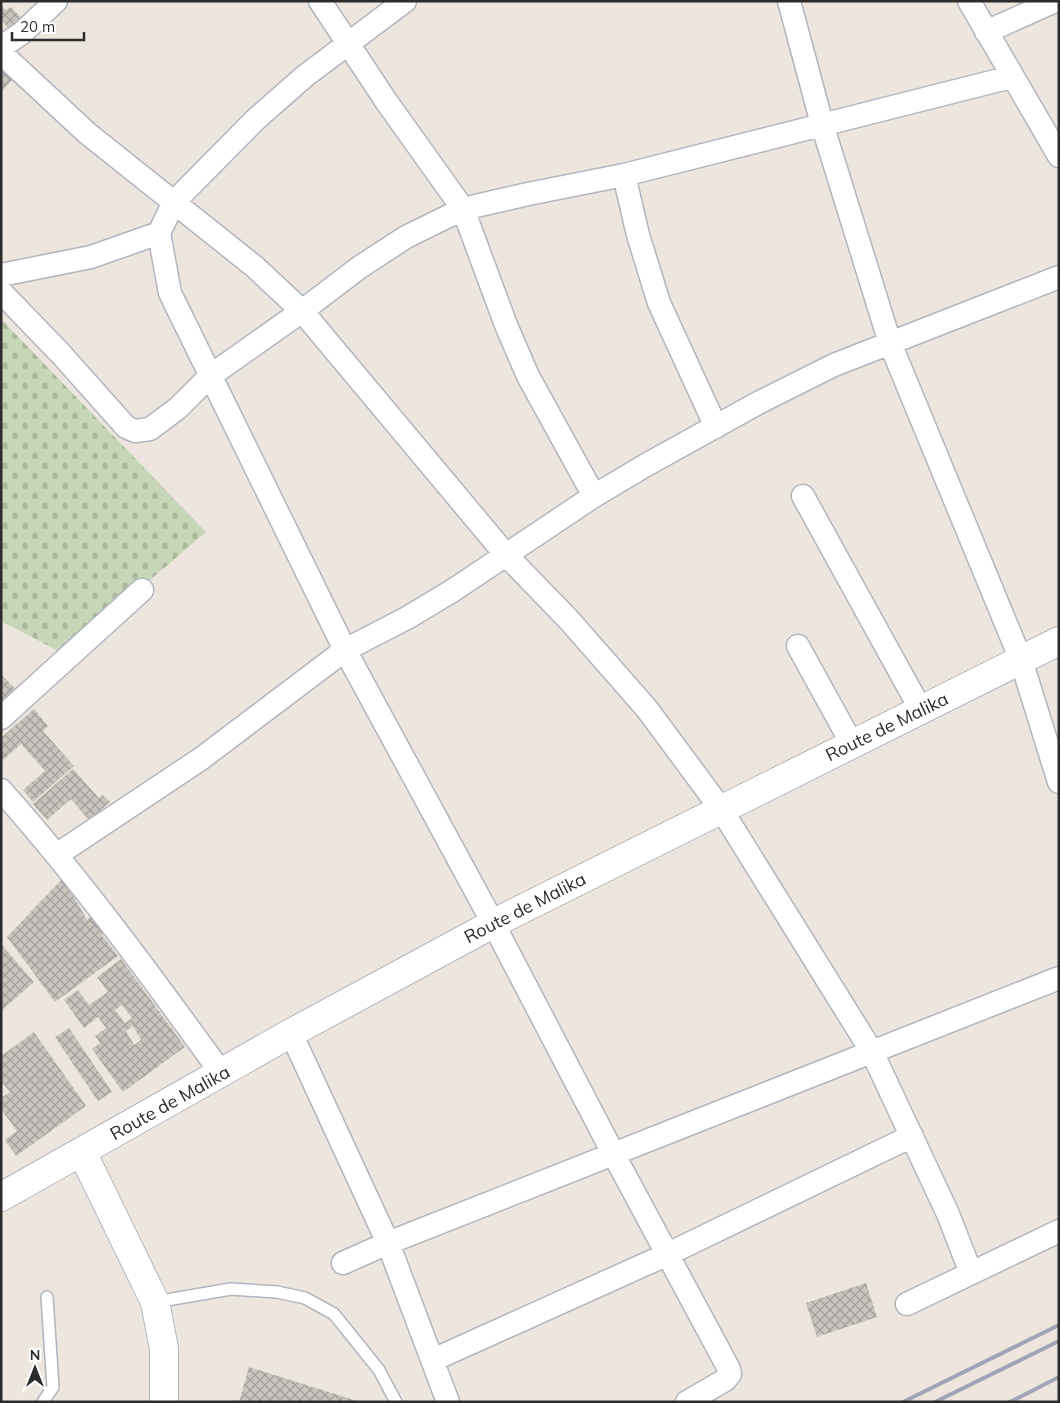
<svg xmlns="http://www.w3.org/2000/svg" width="1060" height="1403" font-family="Mulish,sans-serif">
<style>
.cemetery{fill:url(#cemetery-stones)}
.building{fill:url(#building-cross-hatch);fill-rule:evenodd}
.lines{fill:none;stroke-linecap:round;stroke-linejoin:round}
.lane-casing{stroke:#b2b5bf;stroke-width:14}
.street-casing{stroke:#b2b5bf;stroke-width:25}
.secondary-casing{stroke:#b2b5bf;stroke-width:30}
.lane{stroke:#fff;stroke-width:11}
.street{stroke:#fff;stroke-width:22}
.secondary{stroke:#fff;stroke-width:28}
.rail{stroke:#a1a5b5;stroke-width:4}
.labels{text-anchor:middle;stroke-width:5;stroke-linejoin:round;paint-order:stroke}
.street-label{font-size:18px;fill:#2c2c2c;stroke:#fff}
</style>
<defs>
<pattern id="cemetery-stones" width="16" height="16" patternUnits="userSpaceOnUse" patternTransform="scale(1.25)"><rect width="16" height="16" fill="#c7d6b6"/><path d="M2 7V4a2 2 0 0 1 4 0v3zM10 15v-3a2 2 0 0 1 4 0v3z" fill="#abb89d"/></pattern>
<pattern id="building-cross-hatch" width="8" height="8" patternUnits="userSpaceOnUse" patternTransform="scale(1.25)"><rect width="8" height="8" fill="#c9c4bd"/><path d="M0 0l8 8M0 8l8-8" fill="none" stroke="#a39f9a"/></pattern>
</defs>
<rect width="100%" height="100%" fill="#ede6de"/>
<path class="cemetery" d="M1,319L206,532L64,654L1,621Z"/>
<path class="building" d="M1,6L6,10L11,7L25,22L14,34L1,20Z
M1,62L16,76L1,92Z
M3,676L18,692L1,705V678Z
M34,709L48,726L43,731L74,766L33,802L23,790L45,771L21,744L1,762V738Z
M73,769L99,798L103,795L110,802L89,820L71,799L47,820L33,804Z
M63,878L87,920L93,915L106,932L102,935L118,956L55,1002L7,937Z
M1,944L34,982L1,1011Z
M121,959L185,1047L123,1092L92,1049L100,1043L95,1036L106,1028L98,1017L84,1028L64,1000L78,990L89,1005L108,992L97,977ZM122,1005L132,1018L125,1023L115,1010ZM133,1026L141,1040L134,1045L126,1031Z
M69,1028L112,1092L98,1101L55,1037Z
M34,1032L86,1106L16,1156L5,1140L17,1131L1,1109V1098L10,1092L1,1081V1056Z
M866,1283L877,1317L817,1337L806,1303Z
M249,1367L357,1401V1402H239Z"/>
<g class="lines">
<g class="lane-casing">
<path id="lane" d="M155,1302L231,1289L277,1292L305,1298L334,1314L379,1370L396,1402
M43,1402L53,1387L47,1297"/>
</g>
<g class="street-casing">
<path id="street" d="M320,1L386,101L463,209L506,325L528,376L594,496
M789,1L822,124L890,343L1021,660L1059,782
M969,1L1059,156
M986,32L1055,1
M1,47L22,33L56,1
M1,53L87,133L255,267L302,311L506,555L569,620L647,709L721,809L872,1052L948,1214L971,1273
M624,175L638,235L659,303L716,427
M159,233L170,293L345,650L493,923L614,1155L729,1369L730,1374L725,1380L687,1402
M1,275L91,257L159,233L174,202L255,120L305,76L405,1
M1,292L60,353L126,427L135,431L150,429L178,408L210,376L302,311L360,267L406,237L463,209L528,194L624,175L1011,77
M803,496L921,710
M798,646L852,744
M1,718L142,590
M1,790C81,880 152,977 222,1074
M58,854L202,758L345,650L407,618L452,591L594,496L646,465L760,402L834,365L1059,277
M291,1033L388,1243L448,1402
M343,1263L388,1243L1059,978
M907,1304L1059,1231
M433,1360L668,1254L912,1136"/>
</g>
<g class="secondary-casing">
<path id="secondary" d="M82,1152L155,1302L164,1349V1402
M1,1197L291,1033L500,920L1059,641"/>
</g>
<use href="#lane" class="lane"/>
<use href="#street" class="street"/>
<use href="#secondary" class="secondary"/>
<path class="rail" d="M903,1402L1059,1325
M935,1402L1059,1341
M1010,1402L1059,1377"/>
</g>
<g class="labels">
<g class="street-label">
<text transform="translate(887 727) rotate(-26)" y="6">Route de Malika</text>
<text transform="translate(525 908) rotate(-27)" y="6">Route de Malika</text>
<text transform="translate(170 1103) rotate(-29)" y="6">Route de Malika</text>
</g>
</g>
<rect width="1060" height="1403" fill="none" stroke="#2c2c2c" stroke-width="5"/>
<g transform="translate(35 1368)" stroke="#ffffff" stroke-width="4" paint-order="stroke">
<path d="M0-4L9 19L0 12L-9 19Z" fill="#2c2c2c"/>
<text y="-8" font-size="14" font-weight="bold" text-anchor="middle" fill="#2c2c2c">N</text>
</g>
<path d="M12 32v8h72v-8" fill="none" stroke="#2c2c2c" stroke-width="2.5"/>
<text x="20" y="32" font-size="15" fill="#2c2c2c" stroke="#ffffff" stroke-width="4" paint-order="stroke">20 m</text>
</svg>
